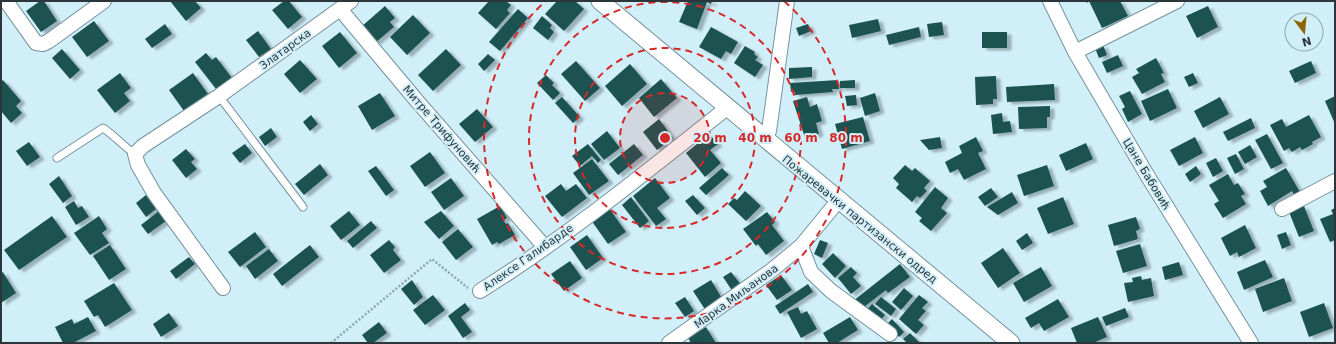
<svg xmlns="http://www.w3.org/2000/svg" width="1336" height="344" font-family="'DejaVu Sans',sans-serif">
<style>
.building{fill:#1a5251;filter:url(#shadow)}
.lines{fill:none;stroke-linecap:round;stroke-linejoin:round}
.service-casing{stroke:#76929c;stroke-width:9}
.minor-casing{stroke:#76929c;stroke-width:16}
.tertiary-casing{stroke:#76929c;stroke-width:19}
.path{stroke:#8ea5ac;stroke-width:2.5;stroke-dasharray:2 2;stroke-linecap:butt}
.service{stroke:#fff;stroke-width:7}
.minor{stroke:#fff;stroke-width:14}
.tertiary{stroke:#fff;stroke-width:17}
.ring{fill:none;stroke:#d62828;stroke-width:2;stroke-dasharray:7 5}
.labels{text-anchor:middle;stroke-width:4;stroke-linejoin:round;paint-order:stroke}
.street-label{font-size:11px;fill:#2b363a;stroke:#d1eff9}
.centre{fill:#d62828;stroke:#d1eff9;stroke-width:2}
.ring-label{font-size:12px;text-anchor:middle;font-weight:bold;fill:#d62828;stroke:#d1eff9;stroke-width:4;stroke-linejoin:round;paint-order:stroke}
</style>
<defs>
<filter id="shadow"><feDropShadow dx="4.5" dy="2.5" stdDeviation="1" flood-color="#0004"/></filter>
</defs>
<rect width="100%" height="100%" fill="#d1eff9"/>
<path class="building" d="M40,1H44L57,21L41,32L26,11Z
M170,1H195L201,8L186,21Z
M284,1H289L302,17L288,29L272,10Z
M489,1H506L511,5L507,10L510,13L496,29L478,13Z
M557,1H575L584,9L564,31L545,14Z
M688,1H712L711,4L707,2L697,29L679,22Z
M1086,1H1120L1128,16L1102,28L1089,1L1087,3Z
M385,6L395,18L390,22L394,27L375,43L361,27Z
M1208,6L1218,27L1197,38L1186,16Z
M518,9L528,18L500,51L489,42Z
M413,15L430,33L407,55L390,37Z
M542,16L552,25L550,28L554,32L548,40L533,28Z
M878,19L881,31L852,38L849,25Z
M94,21L109,41L87,57L72,37Z
M942,22L944,35L929,37L927,24Z
M165,24L172,34L152,48L145,39Z
M808,24L811,31L799,36L796,28Z
M711,27L738,42L731,54L726,51L721,59L699,47Z
M919,27L921,37L889,45L886,35Z
M258,31L271,49L259,57L246,40Z
M340,32L357,53L339,68L322,46Z
M982,32H1007V48H982Z
M1103,45L1107,55L1099,58L1095,48Z
M745,46L755,52L754,54L758,57L755,60L763,65L755,77L734,63Z
M62,49L80,70L70,79L52,58Z
M446,49L461,65L433,91L418,75Z
M206,53L212,60L216,57L232,78L216,89L195,62Z
M488,54L495,60L484,71L478,64Z
M1118,55L1123,66L1107,73L1102,62Z
M1156,58L1164,73L1161,74L1165,82L1142,94L1132,77L1139,73L1136,69Z
M300,60L317,79L300,93L284,74Z
M576,61L600,88L585,101L561,74Z
M1311,61L1316,73L1295,83L1289,71Z
M630,64L647,84L622,106L605,86Z
M812,67V77L789,79V68Z
M120,73L131,88L124,93L130,101L115,113L97,90Z
M193,73L208,94L184,111L169,90Z
M1193,73L1198,83L1189,87L1184,77Z
M546,75L554,83L552,85L560,93L553,100L537,83Z
M996,76L997,99H993V104L976,105L975,77Z
M661,79L677,98L654,117L639,98Z
M3,80L21,101L16,106L22,113L11,123L1,111V82Z
M838,80L839,89H832L833,92L795,95L794,91L791,92L790,83Z
M855,80V88H840V81Z
M1054,84L1055,100L1007,102L1006,87Z
M1168,89L1177,108L1150,121L1141,101Z
M1130,91L1142,114L1128,122L1122,109L1125,107L1119,96Z
M380,93L395,116L372,130L358,106Z
M875,93L880,111L865,116L860,98Z
M856,95L857,105L847,106L845,96Z
M1335,96V124L1325,101Z
M562,97L580,117L573,123L555,103Z
M807,97L810,107L817,104L822,121L816,123L819,134L805,138L793,101Z
M1220,97L1229,114L1203,128L1194,111Z
M1050,106V117H1047V128L1019,129L1018,107Z
M477,109L493,127L475,142L459,124Z
M1002,113L1003,122L1010,121L1012,132L993,134L991,115Z
M311,115L318,124L310,131L303,122Z
M1309,115L1321,137L1312,142L1313,144L1302,150L1300,147L1292,152L1289,148L1284,151L1270,125L1282,119L1286,127Z
M863,117L870,141L842,149L835,124Z
M1251,118L1255,128L1228,141L1223,132Z
M659,119L673,138L657,150L643,132Z
M271,128L277,137L265,146L259,137Z
M607,131L620,148L604,160L591,144Z
M709,134L718,144L710,150L721,163L705,177L686,153Z
M1267,134L1283,163L1271,169L1255,140Z
M940,137L942,148L929,150L920,140Z
M976,137L983,151L978,153L986,169L964,180L958,169L950,173L945,162L962,153L959,146Z
M1195,137L1203,153L1179,166L1170,150Z
M29,142L40,157L27,166L16,151Z
M1086,143L1093,159L1066,171L1059,155Z
M245,144L252,153L240,163L232,153Z
M588,144L601,160L598,163L592,156L580,166L572,156Z
M634,144L643,155L618,175L609,164Z
M1250,145L1257,157L1245,164L1238,152Z
M186,149L195,159L191,162L197,169L186,178L172,160Z
M430,152L445,173L425,187L410,166Z
M1236,154L1244,169L1235,174L1227,158Z
M1216,158L1223,171L1213,177L1206,163Z
M592,159L609,181L589,195L573,173Z
M320,164L328,175L304,195L295,184Z
M905,165L912,171L915,168L930,181L924,188L927,191L920,198L917,196L912,202L896,188L899,184L893,178Z
M1047,165L1054,186L1024,196L1017,175Z
M376,166L394,190L386,196L368,171Z
M1196,166L1201,174L1190,182L1185,174Z
M722,168L729,175L706,195L699,188Z
M1286,168L1300,192L1294,195L1292,191L1268,206L1260,191L1267,187L1263,181Z
M1228,174L1234,185L1238,183L1245,194L1241,196L1246,204L1223,218L1214,204L1219,201L1209,185Z
M59,176L72,196L63,203L49,184Z
M451,178L464,196L444,210L431,192Z
M655,178L670,198L657,208L666,219L656,226L633,196Z
M561,184L566,191L576,184L587,198L562,217L545,196Z
M935,187L948,198L941,208L947,213L931,231L919,221L922,218L915,212Z
M991,188L998,197L985,206L978,197Z
M745,191L761,206L746,221L728,204L734,198L737,200Z
M1012,192L1018,203L998,215L987,207Z
M146,195L156,209L146,217L136,203Z
M693,195L705,208L697,215L685,201Z
M631,197L649,221L640,228L622,205Z
M1063,197L1074,224L1048,234L1037,208Z
M74,201L78,208L82,206L89,217L76,225L65,207Z
M500,206L507,218L503,220L506,224L508,223L515,235L499,244L497,242L492,245L477,219Z
M1304,206L1314,231L1299,237L1289,212Z
M609,208L626,232L608,244L591,220Z
M1335,208V240L1330,242L1320,219L1333,214L1331,210Z
M159,211L166,221L148,234L141,225Z
M349,211L360,225L341,240L330,226Z
M441,211L454,226L439,239L424,222Z
M767,212L775,222L772,225L784,241L766,255L758,244L756,246L743,229Z
M52,216L67,237L19,270L4,250Z
M99,216L107,229L102,233L109,243L90,255L74,233Z
M1136,217L1140,229L1136,231L1138,239L1114,246L1108,225Z
M371,221L377,228L353,248L347,241Z
M1245,225L1256,248L1239,257L1237,252L1230,256L1221,238Z
M458,229L473,247L456,260L442,242Z
M255,232L266,247L240,267L228,252Z
M1286,232L1291,245L1282,249L1277,235Z
M1027,233L1033,243L1022,250L1016,241Z
M587,235L603,258L586,270L570,247Z
M389,240L395,247L393,250L401,260L384,273L370,255Z
M820,240L828,243L822,258L814,254Z
M1140,244L1147,266L1123,273L1116,251Z
M110,245L126,269L109,280L93,256Z
M310,245L319,257L282,286L273,274Z
M1003,248L1020,273L998,288L981,263Z
M269,249L278,261L255,279L246,266Z
M833,253L846,266L835,278L822,264Z
M189,257L195,264L176,279L170,271Z
M1265,260L1273,277L1244,290L1237,272Z
M570,261L582,278L564,291L551,274Z
M1179,262L1183,275L1165,280L1162,267Z
M900,264L910,277L888,293L886,290L860,310L853,301Z
M851,267L857,273L853,277L861,286L851,294L838,278Z
M1041,267L1052,286L1024,302L1013,283Z
M3,272L16,293L1,303V274Z
M731,272L742,286L733,292L723,277Z
M781,275L792,290L777,300L766,285Z
M1141,276L1142,280L1151,278L1154,296L1128,302L1124,283L1133,282L1132,278Z
M1284,278L1292,301L1263,312L1255,289Z
M412,280L423,297L414,305L401,289Z
M711,280L723,300L706,311L693,291Z
M114,283L132,310L105,327L98,315L94,317L84,301Z
M808,284L813,292L780,314L775,306Z
M904,288L913,296L901,310L892,302Z
M433,295L445,310L425,325L413,310Z
M919,295L928,302L922,308L926,311L918,320L924,325L916,334L899,319Z
M685,297L694,311L685,317L675,303Z
M881,297L896,309L891,316L875,304Z
M1058,299L1069,317L1044,331L1039,323L1031,328L1025,318Z
M465,303L470,310L461,317L472,332L463,338L448,316Z
M1324,303L1333,328L1309,337L1300,312Z
M872,304L885,315L879,322L866,311Z
M798,307L801,314L807,311L817,329L801,338L787,312Z
M1125,308L1129,317L1106,326L1102,317Z
M169,313L178,326L161,337L153,324Z
M88,317L96,331L73,343H63L55,327L72,319L74,324Z
M850,317L858,330L837,343H829L823,333Z
M1098,317L1107,337L1093,343H1077L1071,328Z
M892,319L904,332L899,337L887,324Z
M379,322L387,333L373,343H368L362,335Z
M706,327L716,343H691L688,338Z
M910,333L920,343H907L903,339Z"/>
<g class="lines">
<g class="service-casing">
<path id="service" d="M219,96L303,207
M57,158L103,128C114,135 123,146 135,154"/>
</g>
<g class="minor-casing">
<path id="minor" d="M6,1L36,43L43,44L49,41L104,1
M1050,1L1075,52L1147,175L1251,343
M340,9L417,101L545,247
M1075,52L1177,1
M763,138L769,131L787,1
M1282,209L1335,181
M801,246L811,272L831,291L890,334
M223,288L154,193L138,165L135,154L143,146L219,96L351,1
M480,291C567,237 647,171 727,108
M669,343L772,270L801,246L838,201"/>
</g>
<g class="tertiary-casing">
<path id="tertiary" d="M600,1L1011,343"/>
</g>
<path class="path" d="M331,343L432,259L468,288"/>
<use href="#service" class="service"/>
<use href="#minor" class="minor"/>
<use href="#tertiary" class="tertiary"/>
</g>
<circle cx="665" cy="138" r="45" fill="#d62828" fill-opacity=".12"/>
<g class="ring">
<circle cx="665" cy="138" r="45"/>
<circle cx="665" cy="138" r="90"/>
<circle cx="665" cy="138" r="136"/>
<path d="M784 1A181 181 0 1 1 546 1"/>
</g>
<g class="labels">
<g class="street-label">
<text transform="translate(285 49) rotate(-36)" y="4">Златарска</text>
<text transform="translate(442 129) rotate(49)" y="4">Митре Трифуновић</text>
<text transform="translate(1147 174) rotate(59)" y="4">Цане Бабовић</text>
<text transform="translate(860 219) rotate(39)" y="4">Пожаревачки партизански одред</text>
<text transform="translate(528 257) rotate(-35)" y="4">Алексе Галибарде</text>
<text transform="translate(736 296) rotate(-36)" y="4">Марка Миљанова</text>
</g>
</g>
<circle cx="665" cy="138" r="6" class="centre"/>
<g class="ring-label">
<text x="710" y="142">20 m</text>
<text x="755" y="142">40 m</text>
<text x="801" y="142">60 m</text>
<text x="846" y="142">80 m</text>
</g>
<rect width="1336" height="344" fill="none" stroke="#2b363a" stroke-width="4"/>
<g transform="translate(1304 32) rotate(164)"><circle r="19" fill="#d1eff9" stroke="#8fa5ad"/>
<path d="M0-3L7 15L0 10L-7 15Z" fill="#8a6704"/>
<text y="-6" font-size="11" font-weight="bold" text-anchor="middle" fill="#2b363a">N</text>
</g>
</svg>
